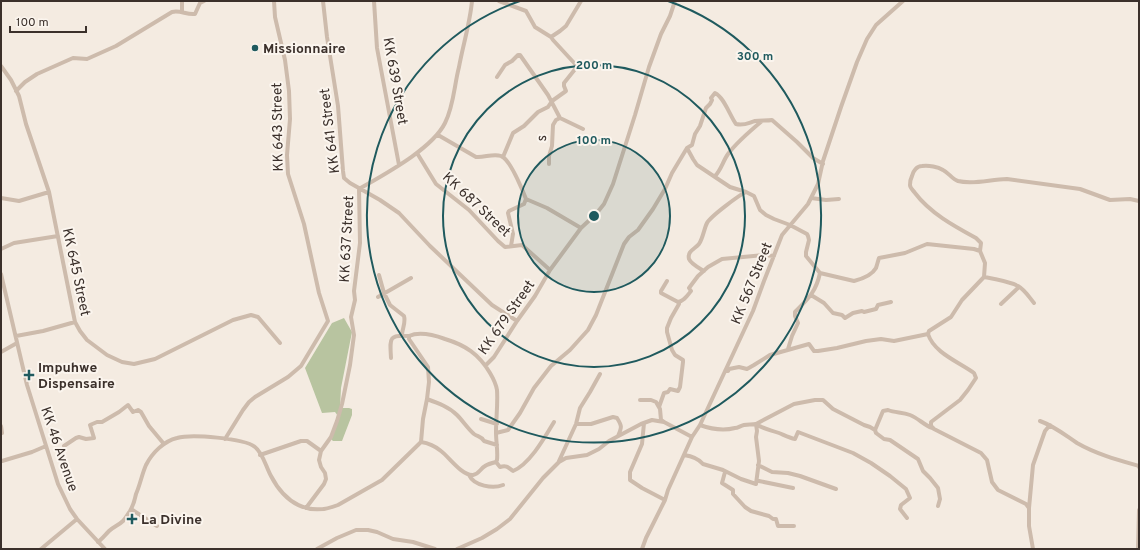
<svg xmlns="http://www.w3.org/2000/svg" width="1140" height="550" font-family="Overpass,sans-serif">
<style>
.green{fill:#b8c4a0}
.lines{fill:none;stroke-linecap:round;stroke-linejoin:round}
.minor{stroke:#cdbbac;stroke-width:4}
.ring{fill:none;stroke:#1f5a5e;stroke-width:2}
.poi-dot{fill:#1f5a5e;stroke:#fbf5ee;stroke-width:1.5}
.labels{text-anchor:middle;stroke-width:4;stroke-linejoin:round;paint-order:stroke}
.poi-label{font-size:14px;font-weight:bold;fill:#3b302b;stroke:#fbf5ee;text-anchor:start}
.street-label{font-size:14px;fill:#3b302b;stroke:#fbf5ee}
.centre{fill:#1f5a5e;stroke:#fbf5ee;stroke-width:2}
.ring-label{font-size:12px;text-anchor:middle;font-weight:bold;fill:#1f5a5e;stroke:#fbf5ee;stroke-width:4;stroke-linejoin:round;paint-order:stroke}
</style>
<rect width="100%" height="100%" fill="#f4ebe1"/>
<path class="green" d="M344,318L352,332L341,388L340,408H349L352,409V415L342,441H333L330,438L338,416L335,412L322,413L305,368L332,323Z"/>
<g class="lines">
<path class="minor" d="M182,1V12
M323,1L327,37L338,106L343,171L344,178L350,183L380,200L399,213L430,246L492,305L517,321
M374,1L377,48L399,165
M499,1L526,11L535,27L551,37
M1,66L11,80L19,96L26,124L49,192L75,322L80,331L87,340L107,355L122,362L134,364L155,359L233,320L251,315L258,317L280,343
M497,77L505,65L512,61L518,55H520L548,95L560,118L583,129
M16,91L25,82L37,74L73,58L87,59L116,46L172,12C181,10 186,15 195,14L200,3L204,1
M438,135L476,157C484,158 493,153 501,156C510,159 522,189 526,199L547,208L581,228
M687,148L693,159L697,165L730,187L746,192L754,196L760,210L766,215L774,219L790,225L807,234L808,236L809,240L806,252V256L820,273L854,281C862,279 872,275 876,268C877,265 878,261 879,258L905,253L927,244L974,249L980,251L985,263L984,277L962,300L951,317L929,331L928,334L894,341L881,339L866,341L837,348L818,351H814L809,344L770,355L754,365L747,369L739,367L729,369L728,371H725
M417,153L436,184L469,210L498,241L505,247L522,245L550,270
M503,157L513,133L524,126L538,112L548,107L552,101L566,91L564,86V83L576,68V65L553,40L551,37L560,31L566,26L581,1
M549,164V156L552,146L553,125L556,120L560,118
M715,176C721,170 723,161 728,154C737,142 750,131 762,121
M1,198L19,201L49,192
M811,198L826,200L839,199
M511,246L513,234L508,213L509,211L524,204L526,199
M1,249L14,243L58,236
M980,251L981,243L976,238C954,226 930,213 915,193C913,190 910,188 910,185C910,182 911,178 912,176C913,171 917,166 922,166C929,165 938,167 943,170C949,173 952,179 958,181C974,185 991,179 1007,179L1080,189L1110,200L1130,199L1139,201
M704,271C699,268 691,264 689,259C687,251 695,249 699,244C703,238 704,229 707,223C710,217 739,195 746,192
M1,274L27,385L58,484L70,509L77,519L105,549
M379,275L384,293L390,305L404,316C406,323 402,329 402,335
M984,277C995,279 1008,281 1018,286C1025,290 1029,297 1034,303
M811,295L824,303L833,313L842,315L845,318L853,313L862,311L864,312L876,309L878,305L891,302
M378,297L411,278
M678,302C684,301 687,296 691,291L689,288L698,276L708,267L722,259L764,255L774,256
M1001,304L1019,287
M928,334C934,353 959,362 974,373L976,378L968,390L960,400L931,422V426L934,429L981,453L987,460L992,482L998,490L1026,504L1029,508V526L1033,549
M16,336L43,331L75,322
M788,349L792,336L798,323L795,316V312C808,299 816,292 820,273
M1,352L17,343
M391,358C390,339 388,334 409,336
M486,365L494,357L517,321L535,296L550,270L581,228L596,214L604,204L613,184L635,115L649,67L661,34L670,16L675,1
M427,399C438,403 449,407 457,415C463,421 468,429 474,434C478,437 481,436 484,441L497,445
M640,400H651L656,402L660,409L661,420L664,422
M659,407L664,393L668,392L670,389L678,391L680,387L683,362V360L675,355L672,350L667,332V328L671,318L679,304L678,302L661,293V291L667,281
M481,419L497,424
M1040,421C1054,426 1065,435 1077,443C1096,454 1118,460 1139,466V467
M644,423L642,444L630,472V480L642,488L665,500
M576,424H591L613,417L617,418C622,426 622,427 618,436
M700,425C711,429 723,431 735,428C738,428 740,426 744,425C748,424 752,425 756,424C763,429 771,430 779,433C784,435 789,438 795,439L798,432L853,453L871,463L890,476L906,489L910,498L901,505L900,509L907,518
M1,426L2,433
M875,430L883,411L888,410C895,413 902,412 910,415C918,418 924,425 932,428
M496,433L508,430L520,413L534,388L551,366L570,350L588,330L596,315L624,244L629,237L638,230L653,209L665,189L672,173L687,148L692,145L695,134L700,126L706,108L710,104L712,100L711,98L715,93C724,97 730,116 736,124C744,126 748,123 755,121C760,120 767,121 772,120L797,142L813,158L823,164
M225,439L243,410L249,402L255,397L288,377L301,366L328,321L319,293L304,224L288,174L287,155L290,119L289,91L285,60L275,17L274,1
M64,446L76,438L79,437L86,439L94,438L90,425L97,422H102L119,412L128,405L133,412L138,410L141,412L149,426L164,444
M260,455L301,441H307L321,451
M684,455C691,456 698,458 703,464L723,470L741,479L756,484L759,461L756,437L757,431L756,424L794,404L815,400H823L833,409L864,425L870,427L875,430L876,433L884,439L890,440L918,459L923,471L930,478L938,488L940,499L938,506
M2,461L32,452L46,446
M559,461L576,424L580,408L590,392L600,374
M496,462L500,467C506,465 508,467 513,471C530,464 545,437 554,422
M758,465L772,472L788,473L800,476L836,489
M725,472L722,483L733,490V494L745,507L751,511L769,516L773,519H776L778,526H794
M469,475C474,486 493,489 503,485
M756,483L757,481H759L793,488
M306,508L324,484L326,479L325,473L321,467L319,460L321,451L331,437L337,421L342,404L350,365L354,335L351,317L355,300L354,291L360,243L359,189C385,174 432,149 445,123C454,105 454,86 459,67C463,45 470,23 472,1
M1029,508L1033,465L1045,431L1050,425
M131,509L157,526
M98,542C102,539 105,535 109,531C113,527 119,525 123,521C126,518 128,514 130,511C133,506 135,499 136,494C140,485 142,474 146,465C152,453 164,441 177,438C191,434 244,438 255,447C263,453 266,467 271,476C285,503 308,517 338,505L382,480L421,442C428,443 435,446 441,451C449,457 462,476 473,475C479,474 480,469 485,466C488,464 492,463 496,462L497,460C498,451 496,442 496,432C496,418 498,404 497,390C496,384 493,378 490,373C479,354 465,345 445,339C434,335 420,331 409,336V339L428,367L429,382L427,399L423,419L421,442
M41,549L77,519
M317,549L337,538L356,530H368L377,532L393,539L413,542L435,549
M457,549L482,538L497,529L510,519L543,478L559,462L566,458L587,455L599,449L609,441L641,424L652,420L664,422L692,437
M642,549L646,538L665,500L668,490L692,437L700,425L753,311L764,281L782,235L808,204L818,184L823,161L841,107L857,62L867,39L876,25L903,1
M1138,549L1139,510"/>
</g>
<circle cx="594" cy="216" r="76" fill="#1f5a5e" fill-opacity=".12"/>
<g class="ring">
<circle cx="594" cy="216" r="76"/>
<circle cx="594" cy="216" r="151"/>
<path d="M668 1A227 227 0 1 1 520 1"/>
</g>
<g class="poi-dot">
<circle cx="255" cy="48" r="4"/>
<path d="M27 369h4v4h4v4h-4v4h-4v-4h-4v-4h4z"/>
<path d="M130 513h4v4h4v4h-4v4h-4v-4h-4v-4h4z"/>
</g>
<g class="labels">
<g class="poi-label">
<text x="263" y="53">Missionnaire</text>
<text x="38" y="372">Impuhwe<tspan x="38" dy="16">Dispensaire</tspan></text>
<text x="141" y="524">La Divine</text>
</g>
<g class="street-label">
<text transform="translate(396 81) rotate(80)" y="5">KK 639 Street</text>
<text transform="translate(277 127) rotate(-91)" y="5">KK 643 Street</text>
<text transform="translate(329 131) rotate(-97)" y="5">KK 641 Street</text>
<text transform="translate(541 138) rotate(-85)" y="5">s</text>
<text transform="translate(477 204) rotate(43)" y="5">KK 687 Street</text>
<text transform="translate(346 239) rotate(-87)" y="5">KK 637 Street</text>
<text transform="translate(77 272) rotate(78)" y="5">KK 645 Street</text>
<text transform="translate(751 283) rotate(-68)" y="5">KK 567 Street</text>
<text transform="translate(506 317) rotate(-55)" y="5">KK 679 Street</text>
<text transform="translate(60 449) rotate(71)" y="5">KK 46 Avenue</text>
</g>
</g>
<circle cx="594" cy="216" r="6" class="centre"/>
<g class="ring-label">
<text x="755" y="60">300 m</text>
<text x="594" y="69">200 m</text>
<text x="594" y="144">100 m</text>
</g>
<rect width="1140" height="550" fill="none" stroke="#3b302b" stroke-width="4"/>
<path d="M10 26v6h76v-6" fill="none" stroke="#3b302b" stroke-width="2"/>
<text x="16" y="26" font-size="12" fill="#3b302b" stroke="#fbf5ee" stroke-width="3" paint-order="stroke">100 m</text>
</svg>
